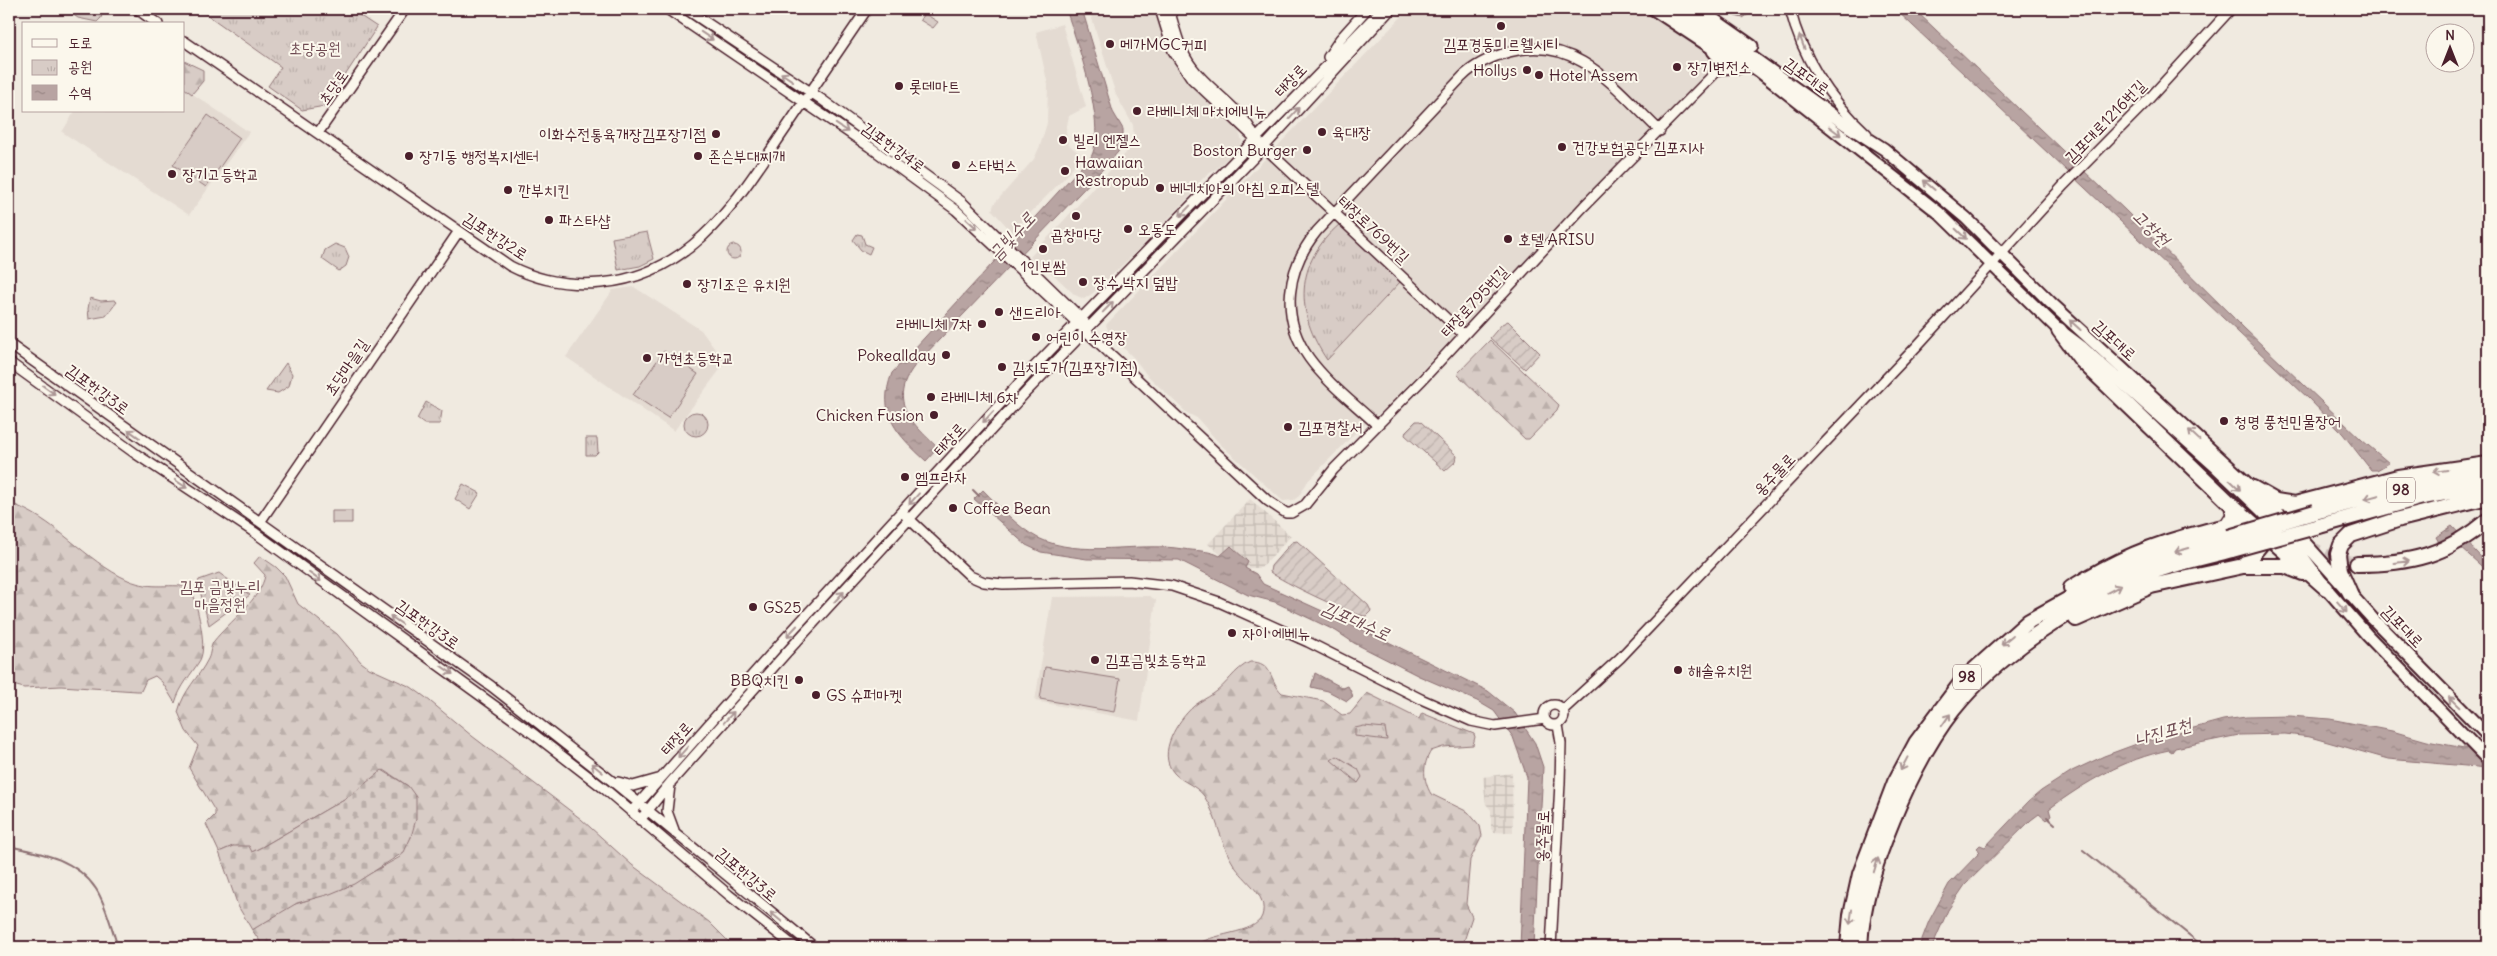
<svg xmlns="http://www.w3.org/2000/svg" width="2497" height="956" font-family="Delius,'Poor Story',sans-serif">
<style>
.built{fill:#e4dbd2}
.industrial{fill:url(#industrial-grid)}
.forest{fill:url(#forest-firs);stroke:#917678}
.cemetery{fill:url(#cemetery-stones);stroke:#917678}
.park{fill:url(#park-tufts);stroke:#917678}
.garden{fill:url(#garden-furrows);stroke:#917678}
.pitch{fill:#d8ccc6;stroke:#917678}
.water{fill:url(#water-ripples);stroke:#8c6f72}
.lines{fill:none;stroke-linecap:round;stroke-linejoin:round}
.stream{stroke:#8c6f72;stroke-width:2}
.highway-tunnel{stroke:#cfc1bc;stroke-width:14;stroke-dasharray:14 7;stroke-linecap:butt}
.minor-casing{stroke:#4a1f2b;stroke-width:12}
.major-casing{stroke:#4a1f2b;stroke-width:15}
.highway-casing{stroke:#4a1f2b;stroke-width:18}
.minor{stroke:#fbf7ec;stroke-width:9}
.major{stroke:#fbf7ec;stroke-width:11}
.highway{stroke:#fbf7ec;stroke-width:14}
.highway-bridge-casing{stroke:#4a1f2b;stroke-width:18;stroke-linecap:butt}
.highway-bridge{stroke:#fbf7ec;stroke-width:14}
.oneway{stroke:#ab9695}
.poi-dot{fill:#4a1f2b;stroke:#fbf7ec;stroke-width:2}
.labels{text-anchor:middle;stroke-width:4;stroke-linejoin:round;paint-order:stroke}
.shield{fill:#fbf7ec;stroke:#7f6065;stroke-width:1}
.shield-label{font-size:15px;font-weight:bold;fill:#4a1f2b}
.poi-label{font-size:16px;fill:#4a1f2b;stroke:#fbf7ec;text-anchor:start}
.park-label{font-size:16px;fill:#6e4a52;stroke:#fbf7ec}
.street-label{font-size:16px;fill:#4a1f2b;stroke:#fbf7ec}
.water-label{font-size:18px;font-style:italic;fill:#704e55;stroke:#fbf7ec}
</style>
<defs>
<pattern id="industrial-grid" width="8" height="8" patternUnits="userSpaceOnUse" patternTransform="scale(1.25)"><rect width="8" height="8" fill="#e4dbd2"/><path d="M0 4h8M4 0v8" fill="none" stroke="#c5bcb4"/></pattern>
<pattern id="forest-firs" width="22" height="20" patternUnits="userSpaceOnUse" patternTransform="scale(1.25)"><rect width="22" height="20" fill="#d8ccc6"/><path d="M5 1l3.5 6h-7zM16 11l3.5 6h-7z" fill="#bbafaa"/></pattern>
<pattern id="cemetery-stones" width="16" height="16" patternUnits="userSpaceOnUse" patternTransform="scale(1.25)"><rect width="16" height="16" fill="#d8ccc6"/><path d="M2 7V4a2 2 0 0 1 4 0v3zM10 15v-3a2 2 0 0 1 4 0v3z" fill="#bbafaa"/></pattern>
<pattern id="park-tufts" width="24" height="20" patternUnits="userSpaceOnUse" patternTransform="scale(1.25)"><rect width="24" height="20" fill="#d8ccc6"/><path d="M3 7l-1-3M5 7V3M7 7l1-3M15 17l-1-3M17 17v-4M19 17l1-3" fill="none" stroke="#bbafaa"/></pattern>
<pattern id="garden-furrows" width="10" height="10" patternUnits="userSpaceOnUse" patternTransform="scale(1.25)"><rect width="10" height="10" fill="#d8ccc6"/><path d="M-1 1l2-2M0 10L10 0M9 11l2-2" fill="none" stroke="#bbafaa"/></pattern>
<pattern id="water-ripples" width="26" height="14" patternUnits="userSpaceOnUse" patternTransform="scale(1.25)"><rect width="26" height="14" fill="#b8a4a2"/><path d="M2 4q2-2 4 0t4 0M15 11q2-2 4 0t4 0" fill="none" stroke="#988584"/></pattern>
</defs>
<rect width="100%" height="100%" fill="#f0eae0"/>
<filter id="ink" filterUnits="userSpaceOnUse"><feTurbulence type="fractalNoise" baseFrequency=".02" numOctaves="2"/><feDisplacementMap in="SourceGraphic" scale="10" xChannelSelector="R" yChannelSelector="G"/><feConvolveMatrix kernelMatrix="1 2 1 2 8 2 1 2 1" color-interpolation-filters="sRGB"/></filter>
<g filter="url(#ink)">
<path class="built" d="M1089,9H1155L1166,46L1180,73L1238,129L1242,141L1240,147L1216,169L1208,173L1196,186L1190,196L1133,255L1093,293L1084,299L1075,295L1055,276L1030,257L1126,153L1134,138L1133,125L1116,95Z
M1409,9H1646L1712,55L1714,68L1667,119L1644,136L1407,386L1381,412L1360,428L1308,481L1299,496L1294,500L1283,501L1220,444L1197,418L1187,413L1146,374L1134,358L1110,335L1106,325Z
M1062,24L1086,107L1069,116L1066,130L1068,144L1080,154L1070,172L1012,232L992,210L994,204L1034,159L1040,146L1047,123L1048,85L1036,32Z
M184,88L249,132L189,215L62,132L75,111H184Z
M634,287L701,330L717,352L728,359L674,431L566,357L613,290Z
M1052,597L1149,596L1156,600L1139,721L1035,701Z"/>
<path class="industrial" d="M1250,499L1291,536L1261,568H1245L1232,546L1221,555L1208,544Z
M1512,773L1513,833L1494,832L1491,829V810L1486,804L1483,777Z"/>
<path class="forest" d="M65,9H101L103,12L101,18L97,22L78,18Z
M184,61L203,70V81L192,94L184,88Z
M1490,340L1559,405L1557,410L1529,439H1525L1457,374Z
M9,503C54,517 85,561 128,580C153,591 172,582 192,588C196,606 208,644 200,660C191,675 180,686 175,703L162,682L155,676L146,680L141,691H137L61,686L24,688L9,684Z
M260,556L276,567L285,576L298,604L337,634L361,662L369,668L411,687L425,697L472,736L581,819L632,865L709,922L734,947H264L252,930L289,906L342,889L400,857L411,837L408,786L384,770L351,795L262,847L252,852L233,846L219,852L206,824L215,815V811L189,768L198,746L186,731L178,712C184,689 198,679 208,659C211,653 210,646 214,641C228,623 262,598 265,575L254,563Z
M1250,662C1273,661 1269,681 1282,693L1323,701L1342,715L1350,714L1367,693L1419,719L1422,713L1474,734L1475,737L1473,745L1443,747L1431,751C1422,765 1423,780 1431,794L1468,812L1480,826L1482,836L1470,860L1466,904L1472,917L1462,947H1195C1209,932 1255,935 1262,916C1269,895 1243,880 1234,865C1220,844 1218,817 1204,796C1196,785 1182,782 1174,773C1156,753 1178,720 1194,706C1200,701 1207,698 1213,694C1227,685 1234,669 1250,662Z"/>
<path class="cemetery" d="M382,770L408,786L416,797V819L411,837L404,852L354,884L330,894L297,903L252,930L238,906L219,852L233,846H249L252,852L262,847L351,795Z"/>
<path class="park" d="M199,9H350L377,27L325,106L302,110L268,86L281,67Z
M1340,224L1401,281L1327,360C1295,313 1294,263 1340,224Z
M647,232L654,259L640,266L618,270L612,238Z
M857,234L862,235L865,244L872,247L869,254L861,250L853,240Z
M335,244L345,248L349,257L346,266L339,271L322,259L325,250Z
M727 252a7 7 0 1 1 14 0a7 7 0 1 1-14 0Z
M90,298L101,301L114,300L117,302L106,316L89,319L88,309Z
M286,363L292,374L289,386L278,393L266,391Z
M426,402L442,411L440,424H424L417,419Z
M684 424a12 12 0 1 1 24 0a12 12 0 1 1-24 0Z
M586,438H597L598,452L595,455H586Z
M463,484L480,493L470,509L455,499Z
M219,573L250,595L209,625L198,583L199,580Z
M1364,726L1385,728L1387,740L1355,736V728Z
M1337,756L1358,769L1362,777L1358,783L1331,760Z"/>
<path class="garden" d="M1508,321L1540,353L1525,369L1490,338L1502,324Z
M1416,421H1420L1457,456L1456,461L1445,471L1405,435L1406,431Z
M1297,541L1368,605L1371,611L1366,616C1357,618 1279,580 1270,572L1271,566L1292,542Z"/>
<path class="pitch" d="M924,13L938,22L933,28L920,20Z
M208,115L240,138L206,187L173,165Z
M664,351L698,374L668,418L633,395Z
M332,511H352V523H332Z
M1045,667L1120,679L1114,712L1040,699Z"/>
<path class="water" d="M1066,9H1082L1113,112L1123,129V140L1118,152L1101,171L917,363C886,400 910,421 938,448L926,461C898,435 876,414 892,373L1081,167C1118,150 1075,38 1066,9Z
M1734,9H1756L1743,18L1735,16Z
M1895,9H1914L2125,210L2245,329L2362,440L2389,463L2377,470H2371L2343,434L2308,398Z
M983,490C1000,507 1017,527 1038,538C1082,559 1136,541 1183,549C1195,551 1209,550 1220,556L1231,546L1248,562L1245,568L1256,574L1263,584L1364,630L1488,691L1515,713L1535,743L1543,767L1534,947H1520L1527,777L1513,737L1494,711L1477,701L1419,676L1354,643L1336,631L1275,602L1248,595L1179,560L1087,559L1041,552L1026,545L974,499Z
M2452,526L2488,565V572L2460,547L2440,544L2436,537Z
M1315,673L1343,688L1348,686L1353,696L1347,701L1328,691L1311,687Z
M2290,716L2330,719L2392,731L2427,741L2464,748L2488,749V768L2388,759L2310,737L2285,734L2239,735L2175,748L2172,752L2169,750C2124,759 2086,782 2049,809L2051,816L2046,820L2039,814L2031,820L1965,885L1948,910L1932,947H1919L1929,921L1949,884L1980,852L1977,848L1980,845L1985,847L2028,802L2041,791L2072,771L2104,756L2142,742L2223,720L2246,717Z"/>
<g class="lines">
<path class="stream" d="M973,490L979,496
M2047,817L2055,824
M9,846C42,853 76,859 96,889C106,904 112,930 118,947
M2083,850L2204,947"/>
<path class="highway-tunnel" d="M2239,502L2275,527
M2306,546L2335,560L2357,564"/>
<g class="minor-casing">
<path id="minor" d="M137,9L158,24
M667,9L870,147L956,210L1268,501L1286,513H1291L1305,505L1334,469L1423,379L1584,206L1720,68
M686,9L821,99L962,202L1084,321
M1160,9L1173,51L1192,79L1463,334
M1169,9C1175,28 1179,50 1192,67C1210,92 1241,107 1254,136
M1790,9C1802,57 1830,100 1867,134
M184,41L510,266C539,281 569,286 601,283C694,275 738,198 786,128C813,88 840,49 867,9
M1328,57L1340,39L1367,9
M318,133L405,9
M9,344L491,686L612,781L814,947
M9,362L136,454L254,532L535,735L606,790L729,895L795,947
M1377,425C1355,404 1327,383 1309,358C1279,316 1287,268 1317,231L1462,77C1475,64 1491,57 1509,52C1577,34 1616,89 1660,131
M906,516L970,576L984,582L1003,584L1129,581L1172,586L1219,602L1308,642L1421,699L1471,721L1495,726L1545,719
M260,522L459,231
M1544 715a10 10 0 1 1 20 0a10 10 0 1 1-20 0Z
M1563,710L1620,658L1917,346L2064,185L2147,101L2231,9
M618,782L633,786L658,779
M670,785L667,811L674,830
M631,812L779,645L1033,368L1382,9
M640,820L670,783L787,652L1027,391L1264,147L1391,9
M1551,947L1560,783L1561,743L1558,725"/>
</g>
<g class="major-casing">
<path id="major" d="M1653,9L1733,62
M1669,9L1759,71L1938,212L2059,330L2083,348L2217,468L2262,511L2297,549L2326,588L2368,636L2488,760
M1685,9L1845,124L1884,149L1966,218L2051,303L2272,506L2372,618L2488,736
M1699,9L1752,46
M1713,51L1718,57L1720,68L1741,67"/>
</g>
<g class="highway-casing">
<path id="highway" d="M2059,330L2082,361L2232,505L2234,515L2227,526
M2253,488L2276,501L2295,504L2398,477L2488,464
M2232,505L2326,588
M2315,512L2379,495L2488,473
M2319,526L2423,497L2488,485
M2357,564C2410,564 2447,555 2488,520
M2243,566H2285L2303,573
M2071,588C2114,561 2153,544 2203,532C2215,529 2228,524 2241,527C2245,529 2249,533 2253,537
M2350,593L2340,570L2338,554L2341,545L2351,535L2400,519L2488,497
M2076,619L2151,586L2243,566L2266,538L2272,521V506
M1848,947L1851,915L1860,874L1895,782L1916,743L1964,679L2029,621L2092,586L2162,555L2229,537
M1860,947C1862,902 1876,860 1893,819C1909,780 1927,743 1953,710C1996,656 2068,609 2130,581C2162,566 2198,559 2232,550"/>
</g>
<use href="#minor" class="minor"/>
<use href="#major" class="major"/>
<use href="#highway" class="highway"/>
<g class="highway-bridge-casing">
<path id="highway-bridge" d="M2229,537L2315,512
M2232,550L2319,526"/>
</g>
<use href="#highway-bridge" class="highway-bridge"/>
</g>
<defs><path id="oneway-shaft" d="M-6 0H5M1.5-3L5.5 0L1.5 3" fill="none" stroke-width="1.6" stroke-linecap="round" stroke-linejoin="round" transform="scale(1.25)"/></defs>
<g class="oneway">
<use href="#oneway-shaft" transform="translate(707 36) rotate(34)"/>
<use href="#oneway-shaft" transform="translate(1802 42) rotate(-110)"/>
<use href="#oneway-shaft" transform="translate(787 77) rotate(-146)"/>
<use href="#oneway-shaft" transform="translate(1294 113) rotate(-48)"/>
<use href="#oneway-shaft" transform="translate(842 128) rotate(34)"/>
<use href="#oneway-shaft" transform="translate(1835 131) rotate(37)"/>
<use href="#oneway-shaft" transform="translate(1929 185) rotate(-139)"/>
<use href="#oneway-shaft" transform="translate(1185 211) rotate(134)"/>
<use href="#oneway-shaft" transform="translate(972 224) rotate(42)"/>
<use href="#oneway-shaft" transform="translate(1961 234) rotate(44)"/>
<use href="#oneway-shaft" transform="translate(1108 307) rotate(-46)"/>
<use href="#oneway-shaft" transform="translate(2075 325) rotate(-138)"/>
<use href="#oneway-shaft" transform="translate(49 390) rotate(36)"/>
<use href="#oneway-shaft" transform="translate(988 417) rotate(133)"/>
<use href="#oneway-shaft" transform="translate(134 434) rotate(-144)"/>
<use href="#oneway-shaft" transform="translate(2194 435) rotate(-137)"/>
<use href="#oneway-shaft" transform="translate(2440 471) rotate(172)"/>
<use href="#oneway-shaft" transform="translate(181 484) rotate(34)"/>
<use href="#oneway-shaft" transform="translate(2235 485) rotate(44)"/>
<use href="#oneway-shaft" transform="translate(2372 497) rotate(165)"/>
<use href="#oneway-shaft" transform="translate(914 499) rotate(132)"/>
<use href="#oneway-shaft" transform="translate(2182 550) rotate(165)"/>
<use href="#oneway-shaft" transform="translate(2402 562) rotate(-7)"/>
<use href="#oneway-shaft" transform="translate(315 577) rotate(36)"/>
<use href="#oneway-shaft" transform="translate(2114 589) rotate(-28)"/>
<use href="#oneway-shaft" transform="translate(839 597) rotate(-47)"/>
<use href="#oneway-shaft" transform="translate(2342 607) rotate(49)"/>
<use href="#oneway-shaft" transform="translate(396 620) rotate(-145)"/>
<use href="#oneway-shaft" transform="translate(792 631) rotate(133)"/>
<use href="#oneway-shaft" transform="translate(2007 640) rotate(140)"/>
<use href="#oneway-shaft" transform="translate(447 670) rotate(35)"/>
<use href="#oneway-shaft" transform="translate(2454 702) rotate(-136)"/>
<use href="#oneway-shaft" transform="translate(729 717) rotate(-48)"/>
<use href="#oneway-shaft" transform="translate(1946 720) rotate(-55)"/>
<use href="#oneway-shaft" transform="translate(683 752) rotate(132)"/>
<use href="#oneway-shaft" transform="translate(1904 764) rotate(118)"/>
<use href="#oneway-shaft" transform="translate(597 768) rotate(-141)"/>
<use href="#oneway-shaft" transform="translate(1876 865) rotate(-73)"/>
<use href="#oneway-shaft" transform="translate(776 917) rotate(-140)"/>
<use href="#oneway-shaft" transform="translate(1851 917) rotate(98)"/>
</g>
</g>
<g class="poi-dot">
<circle cx="1501" cy="26" r="5"/>
<circle cx="1110" cy="44" r="5"/>
<circle cx="1677" cy="67" r="5"/>
<circle cx="1527" cy="70" r="5"/>
<circle cx="1539" cy="75" r="5"/>
<circle cx="899" cy="86" r="5"/>
<circle cx="1137" cy="111" r="5"/>
<circle cx="1322" cy="132" r="5"/>
<circle cx="716" cy="134" r="5"/>
<circle cx="1063" cy="140" r="5"/>
<circle cx="1562" cy="147" r="5"/>
<circle cx="1307" cy="150" r="5"/>
<circle cx="409" cy="156" r="5"/>
<circle cx="698" cy="156" r="5"/>
<circle cx="956" cy="165" r="5"/>
<circle cx="1065" cy="171" r="5"/>
<circle cx="172" cy="174" r="5"/>
<circle cx="1160" cy="188" r="5"/>
<circle cx="508" cy="190" r="5"/>
<circle cx="1076" cy="216" r="5"/>
<circle cx="549" cy="220" r="5"/>
<circle cx="1128" cy="229" r="5"/>
<circle cx="1508" cy="239" r="5"/>
<circle cx="1043" cy="249" r="5"/>
<circle cx="1083" cy="282" r="5"/>
<circle cx="687" cy="284" r="5"/>
<circle cx="999" cy="312" r="5"/>
<circle cx="982" cy="324" r="5"/>
<circle cx="1036" cy="337" r="5"/>
<circle cx="946" cy="355" r="5"/>
<circle cx="647" cy="358" r="5"/>
<circle cx="1002" cy="367" r="5"/>
<circle cx="931" cy="397" r="5"/>
<circle cx="934" cy="415" r="5"/>
<circle cx="2224" cy="421" r="5"/>
<circle cx="1288" cy="427" r="5"/>
<circle cx="905" cy="477" r="5"/>
<circle cx="953" cy="508" r="5"/>
<circle cx="753" cy="607" r="5"/>
<circle cx="1232" cy="633" r="5"/>
<circle cx="1095" cy="660" r="5"/>
<circle cx="1678" cy="670" r="5"/>
<circle cx="799" cy="680" r="5"/>
<circle cx="816" cy="695" r="5"/>
</g>
<g class="labels">
<g class="shield">
<rect x="2387" y="477.5" width="28" height="25" rx="4"/>
<rect x="1953" y="664.5" width="28" height="25" rx="4"/>
</g>
<g class="shield-label">
<text x="2401" y="495">98</text>
<text x="1967" y="682">98</text>
</g>
<g class="poi-label">
<text x="1120" y="50">메가MGC커피</text>
<text x="1501" y="50" text-anchor="middle">김포경동미르웰시티</text>
<text x="1687" y="73">장기변전소</text>
<text x="1517" y="76" text-anchor="end">Hollys</text>
<text x="1549" y="81">Hotel Assem</text>
<text x="909" y="92">롯데마트</text>
<text x="1147" y="117">라베니체 마치에비뉴</text>
<text x="1332" y="138">육대장</text>
<text x="706" y="140" text-anchor="end">이화수전통육개장김포장기점</text>
<text x="1073" y="146">빌리 엔젤스</text>
<text x="1572" y="153">건강보험공단 김포지사</text>
<text x="1297" y="156" text-anchor="end">Boston Burger</text>
<text x="419" y="162">장기동 행정복지센터</text>
<text x="708" y="162">존슨부대찌개</text>
<text x="1075" y="168">Hawaiian<tspan x="1075" dy="18">Restropub</tspan></text>
<text x="966" y="171">스타벅스</text>
<text x="182" y="180">장기고등학교</text>
<text x="1170" y="194">베네치아의 아침 오피스텔</text>
<text x="518" y="196">깐부치킨</text>
<text x="559" y="226">파스타샵</text>
<text x="1138" y="235">오동도</text>
<text x="1076" y="240" text-anchor="middle">곱창마당</text>
<text x="1518" y="245">호텔 ARISU</text>
<text x="1043" y="272" text-anchor="middle">1인보쌈</text>
<text x="1093" y="288">장수 낙지 덮밥</text>
<text x="697" y="290">장기조은 유치원</text>
<text x="1009" y="318">샌드리아</text>
<text x="972" y="330" text-anchor="end">라베니체 7차</text>
<text x="1046" y="343">어린이 수영장</text>
<text x="936" y="361" text-anchor="end">Pokeallday</text>
<text x="657" y="364">가현초등학교</text>
<text x="1012" y="373">김치도가(김포장기점)</text>
<text x="941" y="403">라베니체 6차</text>
<text x="924" y="421" text-anchor="end">Chicken Fusion</text>
<text x="2234" y="427">청명 풍천민물장어</text>
<text x="1298" y="433">김포경찰서</text>
<text x="915" y="483">엠프라자</text>
<text x="963" y="514">Coffee Bean</text>
<text x="763" y="613">GS25</text>
<text x="1242" y="639">자이 에베뉴</text>
<text x="1105" y="666">김포금빛초등학교</text>
<text x="1688" y="676">해솔유치원</text>
<text x="789" y="686" text-anchor="end">BBQ치킨</text>
<text x="826" y="701">GS 슈퍼마켓</text>
</g>
<g class="park-label">
<text x="315" y="54">초당공원</text>
<text x="220" y="592">김포 금빛누리<tspan x="220" dy="18">마을정원</tspan></text>
</g>
<g class="street-label">
<text transform="translate(1807 76) rotate(36)" y="6">김포대로</text>
<text transform="translate(1290 80) rotate(-46)" y="6">태장로</text>
<text transform="translate(333 87) rotate(-55)" y="6">초당로</text>
<text transform="translate(2105 121) rotate(-46)" y="6">김포대로1216번길</text>
<text transform="translate(894 147) rotate(36)" y="6">김포한강4로</text>
<text transform="translate(1374 229) rotate(43)" y="6">태장로769번길</text>
<text transform="translate(496 236) rotate(33)" y="6">김포한강2로</text>
<text transform="translate(1474 301) rotate(-47)" y="6">태장로795번길</text>
<text transform="translate(2115 340) rotate(42)" y="6">김포대로</text>
<text transform="translate(346 367) rotate(-56)" y="6">초당마을길</text>
<text transform="translate(98 389) rotate(36)" y="6">김포한강3로</text>
<text transform="translate(949 439) rotate(-48)" y="6">태장로</text>
<text transform="translate(1774 474) rotate(-46)" y="6">옹주물로</text>
<text transform="translate(428 624) rotate(35)" y="6">김포한강3로</text>
<text transform="translate(2403 626) rotate(46)" y="6">김포대로</text>
<text transform="translate(676 738) rotate(-48)" y="6">태장로</text>
<text transform="translate(1542 836) rotate(-88)" y="6">옹주물로</text>
<text transform="translate(747 874) rotate(40)" y="6">김포한강3로</text>
</g>
<g class="water-label">
<text transform="translate(2151 228) rotate(44)" y="6">고창천</text>
<text transform="translate(1012 236) rotate(-47)" y="6">금빛수로</text>
<text transform="translate(1356 621) rotate(24)" y="6">김포대수로</text>
<text transform="translate(2163 732) rotate(-16)" y="6">나진포천</text>
</g>
</g>
<rect width="2497" height="956" fill="none" stroke="#fbf7ec" stroke-width="30"/>
<rect x="15" y="15" width="2467" height="926" fill="none" stroke="#4a1f2b" stroke-width="2" filter="url(#ink)"/>
<rect x="22" y="22" width="162" height="90" fill="#fbf7ec" stroke="#b4a19f"/>
<rect x="32" y="39" width="25" height="8" fill="#fbf7ec" stroke="#b4a19f"/>
<text x="68" y="48" font-size="15" fill="#4a1f2b">도로</text>
<rect x="32" y="60" width="25" height="15" fill="url(#park-tufts)" stroke="#b4a19f"/>
<text x="68" y="72" font-size="15" fill="#4a1f2b">공원</text>
<rect x="32" y="85" width="25" height="15" fill="url(#water-ripples)" stroke="#b4a19f"/>
<text x="68" y="98" font-size="15" fill="#4a1f2b">수역</text>
<g transform="translate(2450 48)"><circle r="24" fill="#fbf7ec" stroke="#b4a19f"/>
<path d="M0-4L9 19L0 12L-9 19Z" fill="#4a1f2b"/>
<text y="-8" font-size="14" font-weight="bold" text-anchor="middle" fill="#4a1f2b">N</text>
</g>
</svg>
